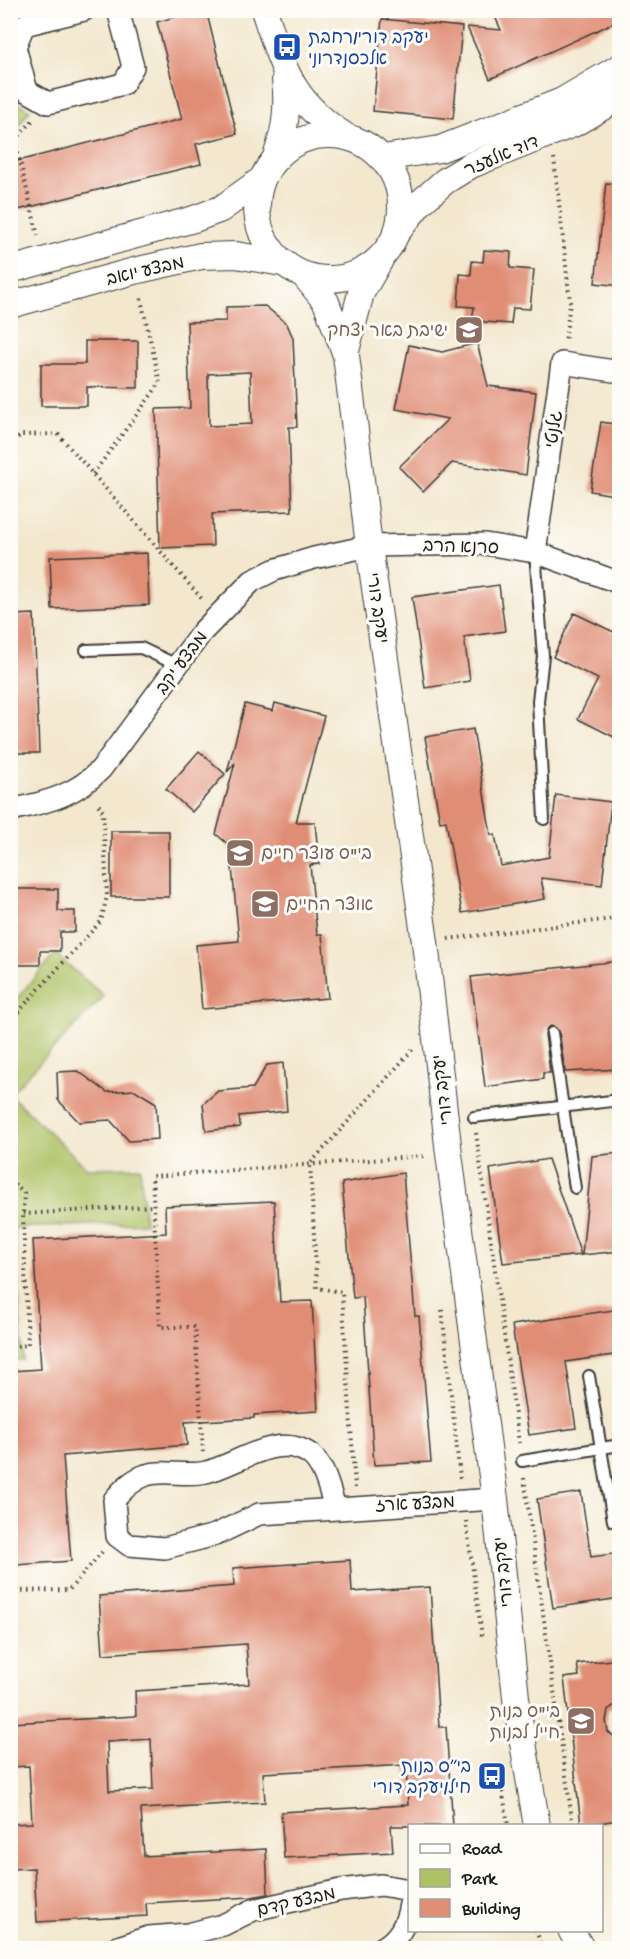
<svg xmlns="http://www.w3.org/2000/svg" width="630" height="1959" font-family="'Gochi Hand','Playpen Sans Hebrew',sans-serif">
<style>
.green{fill:#aec165;stroke:#656e40;stroke-width:1.5}
.building{fill:#e08d76;fill-rule:evenodd}
.lines{fill:none;stroke-linecap:round;stroke-linejoin:round}
.service-casing{stroke:#3c3a37;stroke-width:14}
.minor-casing{stroke:#3c3a37;stroke-width:24}
.tertiary-casing{stroke:#3c3a37;stroke-width:28}
.path{stroke:#3c3a37;stroke-width:4;stroke-dasharray:1.5 4.5;stroke-linecap:butt}
.service{stroke:#fff;stroke-width:10}
.minor{stroke:#fff;stroke-width:21}
.tertiary{stroke:#fff;stroke-width:26}
.labels{text-anchor:middle;stroke-width:6;stroke-linejoin:round;paint-order:stroke}
.transit-label{font-size:18px;fill:#164399;stroke:#fdfcf7;text-anchor:start}
.street-label{font-size:18px;fill:#1c1c1c;stroke:#fdfcf7}
.education-label{font-size:18px;fill:#785e54;stroke:#fdfcf7;text-anchor:end}
</style>
<rect width="100%" height="100%" fill="#fdfcf7"/>
<filter id="ink" filterUnits="userSpaceOnUse"><feTurbulence type="fractalNoise" baseFrequency=".0167" numOctaves="2"/><feDisplacementMap in="SourceGraphic" scale="12" xChannelSelector="R" yChannelSelector="G"/><feConvolveMatrix kernelMatrix="1 2 1 2 8 2 1 2 1" color-interpolation-filters="sRGB"/></filter>
<filter id="wash" filterUnits="userSpaceOnUse"><feTurbulence type="fractalNoise" baseFrequency=".008" numOctaves="4" result="noise"/><feDisplacementMap in="SourceGraphic" scale="24" xChannelSelector="R" yChannelSelector="G"/><feGaussianBlur stdDeviation="1.35" result="paint"/><feColorMatrix in="noise" values="0 0 0 0 0 0 0 0 0 0 0 0 0 0 0 0 0 1.4 0 .05"/><feComposite in="paint" operator="in"/></filter>
<g filter="url(#wash)">
<rect width="100%" height="100%" fill="#f3e7ce"/>
<path class="green" d="M10,89L14,101L30,110L11,136Z
M55,954L104,996L11,1093V1005Z
M10,1095L87,1168L140,1167L145,1223L14,1228L23,1360H11Z"/>
<g id="blocks">
<path class="building" d="M201,10H206L237,134L196,144L201,164L10,212V163L182,119L157,22Z
M492,10H620V20L490,79L467,27L501,30Z
M382,19L462,27L453,119L373,111Z
M606,183L620,184V286L595,283Z
M484,250L511,252L510,268L534,270L530,309L513,308L511,324L472,321L474,307L458,306L460,274L471,275L472,261L483,262Z
M265,306L287,324L293,338L297,427H289L292,511L212,514L213,546L160,548L156,409L190,408L187,322L226,321V307ZM250,372L252,424L209,426L208,374Z
M85,341H138V388L87,387V406H41V364H85Z
M477,343L488,386L536,392L526,475L452,463L423,492L399,467L448,419L396,409L409,345L442,352Z
M601,422L620,425V496L590,491Z
M147,553L149,605L52,609L50,557Z
M499,585L505,631L464,637L470,681L425,688L412,597Z
M574,613L620,635V740L578,719L598,679L553,657Z
M34,614L39,753H10V615Z
M275,703L324,716L296,822H315L319,864L310,865L317,934H322L328,998L202,1009L196,945L239,941L230,846L216,834L235,763L227,772L245,704L273,711Z
M473,729L491,835H495L501,866L549,857L556,795L611,802L602,885L541,878L545,899L462,913L446,821L440,822L425,737Z
M199,751L225,774L192,812L166,789Z
M111,831H169V897H111Z
M10,889H58V911H75V932H60V951H40V965H10Z
M620,961V1069L565,1072L559,1031L551,1026L547,1028L545,1034L550,1073H543V1079L485,1087L471,977Z
M283,1063L287,1111L239,1116L240,1127L206,1131L203,1104L218,1091L253,1088L267,1065Z
M78,1071L107,1092L135,1090L156,1103L158,1139L129,1141L110,1120L79,1122L58,1100L57,1072Z
M620,1153V1251L582,1255L592,1156Z
M548,1159L581,1255L503,1263L490,1169Z
M403,1173L415,1316H419L431,1462L374,1465L363,1297L353,1298L342,1183Z
M274,1201L280,1302L312,1301L318,1411L254,1415V1418L185,1422L187,1445L63,1456L71,1561L16,1565L10,1492V1371L41,1369L33,1240L166,1233L165,1206Z
M620,1309V1354L566,1362L576,1428L529,1435L512,1325Z
M581,1492L591,1557L620,1553V1598L553,1608L537,1499Z
M350,1560L352,1592L430,1587L439,1727H446L453,1826H391L393,1852L284,1858L281,1812L408,1805L406,1765L263,1773L265,1802L141,1809L144,1856L266,1849L268,1894L251,1897L146,1903L147,1916L37,1922L34,1868L10,1869V1824L32,1823L29,1766L11,1767L10,1723L136,1716L135,1691L249,1684L246,1644L103,1654L99,1596L234,1586L233,1568ZM151,1739L153,1789L109,1791L107,1742Z
M620,1659V1701L608,1710L606,1721L608,1732L620,1741V1820L581,1825L564,1678L579,1676L577,1664Z"/>
</g>
</g>
<g filter="url(#ink)">
<use href="#blocks" fill-opacity="0" stroke="#3c3a37" stroke-width="1.5"/>
<g class="lines">
<g class="service-casing">
<path id="service" d="M535,552L543,656L538,701L544,819
M86,650L141,648L177,665
M552,1033L575,1188
M474,1117L620,1100
M589,1376L613,1521
M522,1461L620,1445"/>
</g>
<g class="minor-casing">
<path id="minor" d="M84,10L24,25L15,47L27,91L48,103L123,84L133,67L118,10
M535,552L562,363L620,372
M15,809C49,802 77,794 101,769L202,632L252,581L274,570L314,558L369,546L485,544L535,552L620,583
M335,1507C329,1490 325,1466 310,1454C278,1431 237,1465 206,1472C187,1477 165,1469 146,1475C132,1480 123,1489 114,1500L117,1536L129,1545L165,1548L215,1535L259,1514L495,1499
M115,1948L149,1937L188,1934L223,1925L253,1910L341,1890L381,1885L410,1890
M382,1948C399,1939 407,1924 410,1904"/>
</g>
<g class="tertiary-casing">
<path id="tertiary" d="M264,10C284,70 290,100 345,136
M257 207a72 72 0 1 1 144 0a72 72 0 1 1-144 0Z
M276,157C286,129 288,108 285,78
M383,158L440,149L562,101L620,67
M397,232L420,203L445,181L471,165L573,124L620,97
M10,270L194,219L221,209L261,180
M304,275L326,302L346,355L369,546L425,942L449,1154L495,1499L517,1707L537,1826
M10,305L134,271L201,256L236,255L282,263
M346,351L361,293L380,260
M571,1930L581,1948"/>
</g>
<path class="path" d="M15,141L38,236
M10,142L15,141L33,120
M554,158L570,302L565,342
M10,447L20,435L58,434L202,599
M93,474L160,383L140,295
M448,939L620,918
M10,1021L101,921L107,896L103,812L96,801
M476,1133L519,1443
M10,1181L24,1193L23,1214L28,1345L10,1347
M23,1214L154,1206
M442,1310L460,1478
M203,1452L195,1327H160L152,1176L425,1156
M524,1478L573,1826
M355,1488L342,1292L317,1288L310,1164L413,1049
M466,1521L482,1636
M10,1591L69,1590L102,1552
M501,1780L508,1826
M536,1930L542,1948"/>
<use href="#service" class="service"/>
<use href="#minor" class="minor"/>
<use href="#tertiary" class="tertiary"/>
</g>
</g>
<defs>
<g id="bus-square" transform="scale(1.5)"><rect x="-9" y="-9" width="18" height="18" rx="4" fill="#1a4fb4" stroke="#fdfcf7"/><path d="M-5-6H5V4H4V6H2V4H-2V6H-4V4H-5ZM-3.5-4V0h7V-4ZM-3.5 1.2v1.5H-2V1.2ZM2 1.2v1.5H3.5V1.2Z" fill="#fff"/></g>
<g id="school-square" transform="scale(1.5)"><rect x="-9" y="-9" width="18" height="18" rx="4" fill="#8d6e63" stroke="#fdfcf7"/><path d="M0-5L7-2L0 1L-7-2ZM-4 1L0 2.5L4 1V4Q0 6-4 4Z" fill="#fff"/></g>
</defs>
<g fill-rule="evenodd">
<use href="#bus-square" x="287" y="47"/>
<use href="#school-square" x="469" y="330"/>
<use href="#school-square" x="240" y="853"/>
<use href="#school-square" x="265" y="904"/>
<use href="#school-square" x="581" y="1721"/>
<use href="#bus-square" x="492" y="1776"/>
</g>
<g class="labels">
<g class="transit-label">
<text x="308" y="43">יעקב דורי/רחבת<tspan x="308" dy="21">אלכסנדרוני</tspan></text>
<text x="471" y="1772" text-anchor="end">בי״ס בנות<tspan x="471" dy="21">חיל/יעקב דורי</tspan></text>
</g>
<g class="street-label">
<text transform="translate(501 155) rotate(-23)" y="6">דוד אלעזר</text>
<text transform="translate(145 270) rotate(-13)" y="6">מבצע יואב</text>
<text transform="translate(553 429) rotate(-82)" y="6">גלנטי</text>
<text transform="translate(461 546) rotate(2)" y="6">סרנא הרב</text>
<text transform="translate(378 608) rotate(82)" y="6">יעקב דורי</text>
<text transform="translate(181 662) rotate(-53)" y="6">מבצע יקב</text>
<text transform="translate(442 1090) rotate(-97)" y="6">יעקב דורי</text>
<text transform="translate(415 1503) rotate(-3)" y="6">מבצע ארז</text>
<text transform="translate(503 1572) rotate(-96)" y="6">יעקב דורי</text>
<text transform="translate(296 1901) rotate(-13)" y="6">מבצע קדם</text>
</g>
<g class="education-label">
<text x="448" y="336">ישיבת באר יצחק</text>
<text x="261" y="859" text-anchor="start">בי"ס עוצר חיים</text>
<text x="286" y="910" text-anchor="start">אוצר החיים</text>
<text x="560" y="1717">בי"ס בנות<tspan x="560" dy="21">חייל לבנות</tspan></text>
</g>
</g>
<rect width="630" height="1959" fill="none" stroke="#fdfcf7" stroke-width="36"/>
<rect x="408" y="1824" width="195" height="108" fill="#fdfcf7" stroke="#a3a29f" stroke-width="1.5"/>
<rect x="420" y="1844" width="30" height="9" fill="#ffffff" stroke="#a3a29f" stroke-width="1.5"/>
<text x="462" y="1854" font-size="18" fill="#1c1c1c">Road</text>
<rect x="420" y="1869" width="30" height="18" fill="#aec165" stroke="#a3a29f" stroke-width="1.5"/>
<text x="462" y="1884" font-size="18" fill="#1c1c1c">Park</text>
<rect x="420" y="1899" width="30" height="18" fill="#e08d76" stroke="#a3a29f" stroke-width="1.5"/>
<text x="462" y="1914" font-size="18" fill="#1c1c1c">Building</text>
</svg>
